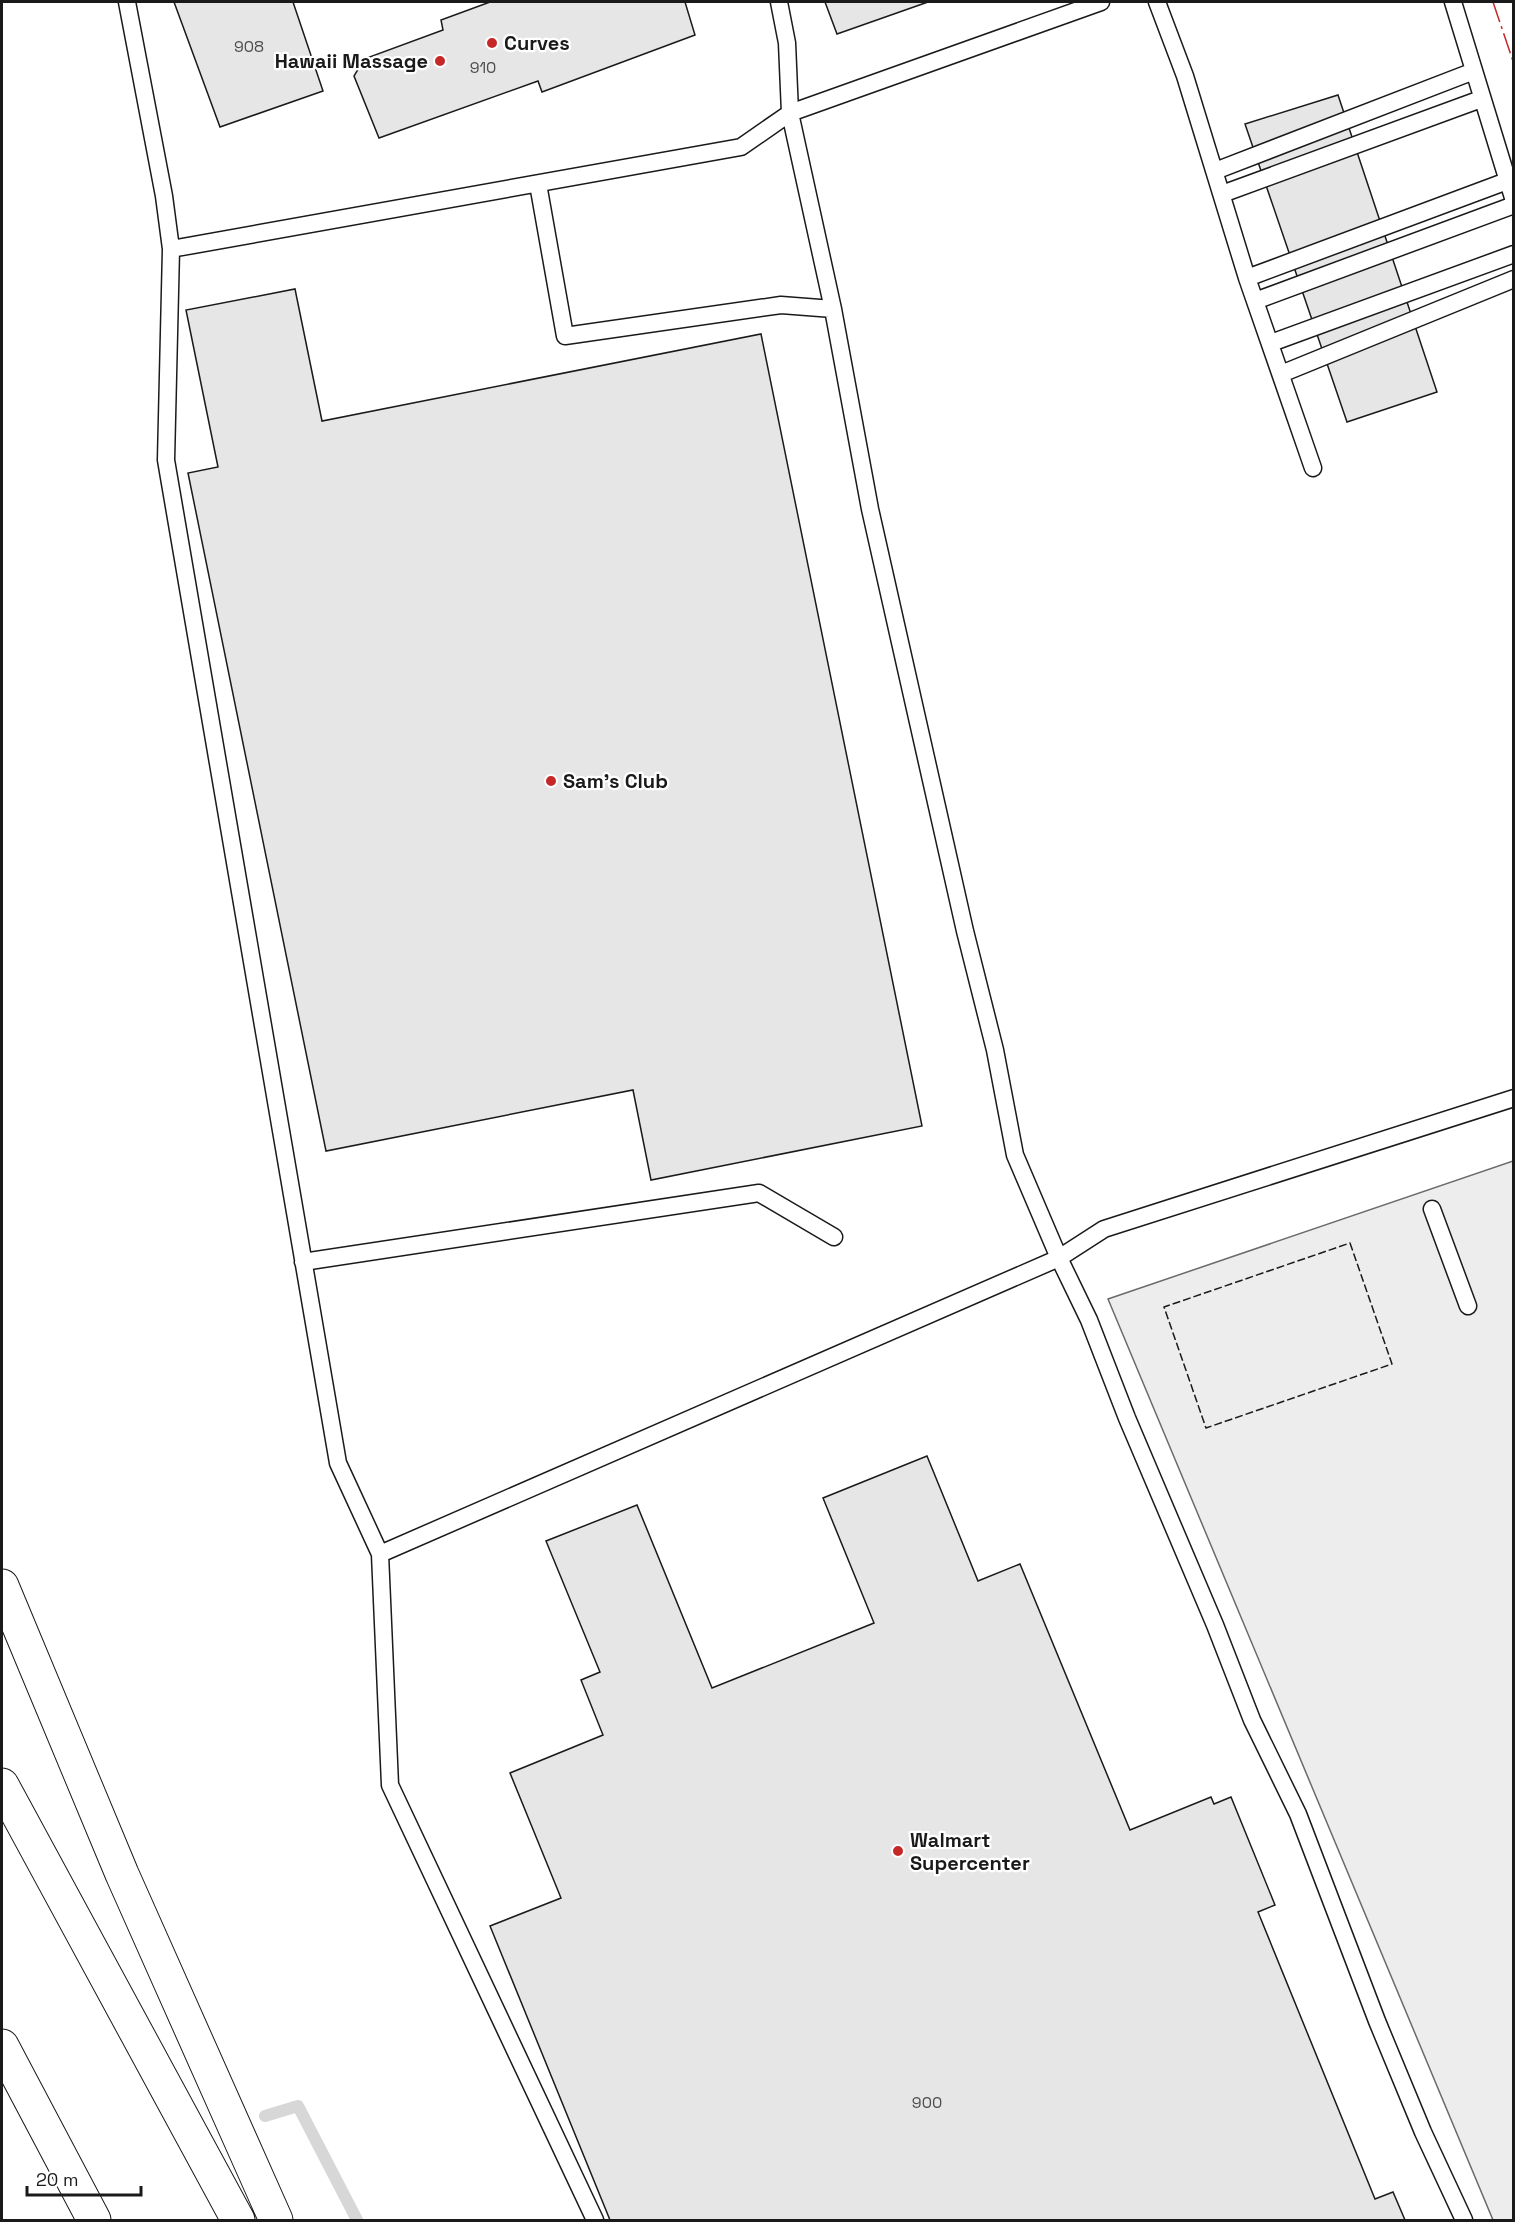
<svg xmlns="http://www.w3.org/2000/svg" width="1515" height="2222" font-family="'Space Grotesk',sans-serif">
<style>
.built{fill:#ededed;stroke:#6a6a6a;stroke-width:1.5}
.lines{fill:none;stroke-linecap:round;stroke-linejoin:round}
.stream{stroke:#d7d7d7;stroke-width:12}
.building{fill:#e6e6e6;stroke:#1a1a1a;stroke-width:1.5}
.lane-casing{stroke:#1a1a1a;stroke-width:19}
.highway-casing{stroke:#1a1a1a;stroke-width:35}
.lane{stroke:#fff;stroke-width:16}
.highway{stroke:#fff;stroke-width:33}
.fence{stroke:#1a1a1a;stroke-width:1.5;stroke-dasharray:8 3;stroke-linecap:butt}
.power{stroke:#c62828;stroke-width:1.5;stroke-dasharray:21 4.5 3 4.5;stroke-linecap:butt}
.poi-dot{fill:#c62828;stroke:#fff;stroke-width:2}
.labels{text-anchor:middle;stroke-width:4.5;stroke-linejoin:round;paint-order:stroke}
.number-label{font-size:16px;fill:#4d4d4d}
.poi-label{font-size:20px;font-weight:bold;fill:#1a1a1a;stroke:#fff;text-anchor:start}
</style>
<rect width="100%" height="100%" fill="#fff"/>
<path class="built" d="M1513,1161V2220H1493L1108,1299Z"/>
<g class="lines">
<path class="stream" d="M265,2116L298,2106L357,2220"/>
</g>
<path class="building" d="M174,2H293L323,91L220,127Z
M490,2H685L695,35L542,92L538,81L379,138L354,76L364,59L443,30L441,20Z
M825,2H928L837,34Z
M1338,95L1437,392L1347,422L1245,124Z
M295,289L322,421L761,334L922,1126L651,1180L633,1090L326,1151L188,473L218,467L186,310Z
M927,1456L978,1581L1020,1564L1130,1830L1211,1797L1214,1804L1231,1797L1275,1905L1258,1912L1375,2199L1393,2192L1405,2220H610L490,1926L561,1898L510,1773L603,1735L581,1680L600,1672L546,1541L637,1505L712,1688L874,1623L823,1498Z"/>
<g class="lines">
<g class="lane-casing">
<path id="lane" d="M127,2L164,196L171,249L166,460L338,1463L380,1554L390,1785L595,2220
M779,2L787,43L790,113L833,309L870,509L965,931L995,1050L1015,1155L1059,1258L1089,1320L1127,1418L1215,1625L1252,1720L1298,1814L1377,2021L1423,2132L1464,2220
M1157,2L1185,76L1247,278L1313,468
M1453,2L1514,201
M1215,171L1474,71
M538,184L565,336L781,305L833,309
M1222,194L1481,99
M171,249L741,147L790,113L1101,2
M1247,278L1507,181
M1255,301L1514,205
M1271,343L1514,254
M1281,374L1514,279
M1432,1209L1468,1306
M303,1262L759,1193L834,1237
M380,1554L1059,1258L1104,1229L1514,1098"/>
</g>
<g class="highway-casing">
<path id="highway" d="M2,1586L122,1874L276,2220
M2,1785L238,2220
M2,2046L94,2220"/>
</g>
<use href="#lane" class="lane"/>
<use href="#highway" class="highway"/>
<path class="fence" d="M1350,1243L1392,1364L1206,1428L1164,1307Z"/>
<path class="power" d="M1493,2L1514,64"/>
</g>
<g class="poi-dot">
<circle cx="492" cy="43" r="6"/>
<circle cx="440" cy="61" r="6"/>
<circle cx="551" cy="781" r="6"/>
<circle cx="898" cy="1851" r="6"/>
</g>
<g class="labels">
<g class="number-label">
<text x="249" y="52">908</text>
<text x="483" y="73">910</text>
<text x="927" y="2108">900</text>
</g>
<g class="poi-label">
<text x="504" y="50">Curves</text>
<text x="428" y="68" text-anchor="end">Hawaii Massage</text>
<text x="563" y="788">Sam's Club</text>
<text x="910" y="1847">Walmart<tspan x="910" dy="23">Supercenter</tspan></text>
</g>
</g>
<rect width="1515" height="2222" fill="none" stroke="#1a1a1a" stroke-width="6"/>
<path d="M27 2186v9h114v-9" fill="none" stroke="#1a1a1a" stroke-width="3"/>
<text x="36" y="2186" font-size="18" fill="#1a1a1a" stroke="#ffffff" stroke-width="4.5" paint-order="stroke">20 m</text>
</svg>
